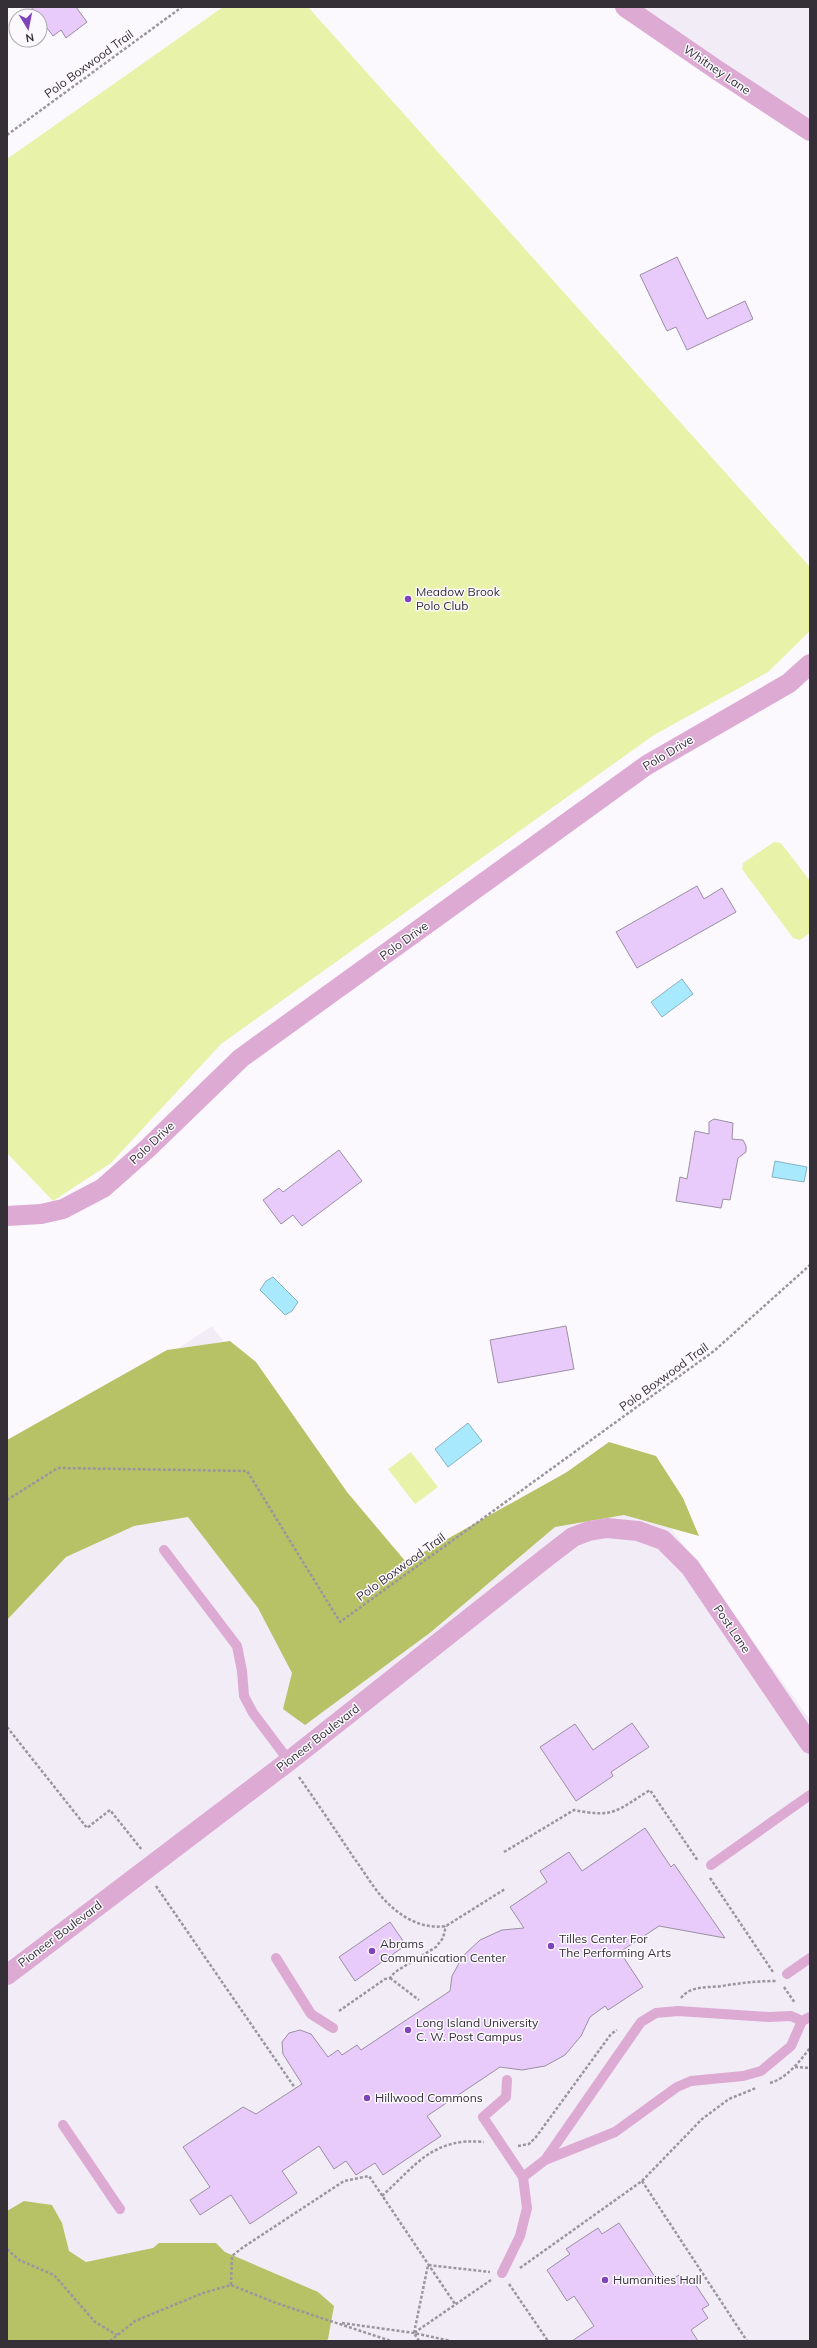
<svg xmlns="http://www.w3.org/2000/svg" width="817" height="2348" font-family="Mulish,sans-serif">
<style>
.built{fill:#f2ecf7}
.green{fill:#e8f2a9}
.forest{fill:#b7c266}
.water{fill:#a8e9fd;stroke:#86b2c2}
.building{fill:#e8cbfa;stroke:#9b8fa3}
.lines{fill:none;stroke-linecap:round;stroke-linejoin:round}
.path{stroke:#9a969d;stroke-width:2.5;stroke-dasharray:3 2;stroke-linecap:butt}
.service{stroke:#ddaad3;stroke-width:10}
.minor{stroke:#ddaad3;stroke-width:20}
.poi-dot{fill:#7f44ba;stroke:#fcf9fe;stroke-width:1.5}
.labels{text-anchor:middle;stroke-width:3;stroke-linejoin:round;paint-order:stroke}
.street-label{font-size:12px;fill:#353038;stroke:#fcf9fe}
.poi-label{font-size:12px;fill:#353038;stroke:#fcf9fe;text-anchor:start}
</style>
<rect width="100%" height="100%" fill="#fcf9fe"/>
<path class="built" d="M625,7H810V131Z
M212,1326L409,1584L609,1442L810,1720V2341H7V1462Z"/>
<path class="green" d="M223,7H308L810,567V631L768,672L654,735L221,1044L111,1163L53,1201L7,1153V159Z
M774,842L781,843L810,881V933L800,940L793,938L742,869L743,863Z
M411,1452L438,1487L415,1504L388,1469Z"/>
<path class="forest" d="M230,1341L256,1362L347,1492L406,1562L567,1472L609,1442L656,1456L683,1498L699,1536L624,1515L555,1527L431,1632L305,1725L283,1709L292,1673L258,1608L188,1517L134,1526L66,1557L7,1620V1440L167,1350Z
M24,2201L52,2205L62,2223L69,2251L86,2262L153,2248L159,2243H216L225,2252L318,2292L334,2306L328,2339L326,2341H7V2211Z"/>
<path class="water" d="M682,979L693,994L662,1017L651,1002Z
M775,1161L807,1167L804,1182L772,1177Z
M273,1277L298,1302L292,1311L285,1315L260,1290L266,1281Z
M468,1423L482,1441L448,1467L435,1449Z"/>
<path class="building" d="M31,7H76L87,22L66,38L61,30L53,36Z
M677,257L707,319L745,301L753,319L687,350L676,327L667,331L640,275Z
M697,886L704,899L722,888L736,912L637,968L616,932Z
M714,1119L733,1123L732,1139L743,1140L746,1146V1152L738,1158L730,1200L723,1199L721,1208L676,1201L680,1177L687,1179L695,1131L709,1134V1122Z
M339,1150L362,1181L302,1226L293,1215L281,1224L263,1200L279,1188L283,1192Z
M566,1326L574,1369L498,1383L490,1340Z
M632,1723L649,1747L611,1772L613,1776L576,1801L540,1747L575,1724L593,1750Z
M645,1828L671,1867L674,1864L725,1938L659,1926L620,1952L643,1987L608,2010L605,2006L590,2017L581,2036L565,2055L545,2066L522,2070L500,2067L427,2116L441,2136L383,2175L375,2163L356,2175L346,2161L334,2169L319,2146L282,2171L297,2193L250,2224L231,2195L200,2215L190,2200L210,2187L183,2147L243,2107L256,2114L302,2084L283,2054L282,2042L289,2033L300,2030L311,2034L328,2057L338,2050L342,2055L357,2045L361,2050L450,1991L452,1976L463,1956L480,1940L502,1930L524,1928L510,1907L547,1882L540,1871L569,1852L582,1871Z
M390,1922L406,1945L355,1981L339,1957Z
M619,2223L661,2286L679,2275L684,2283L691,2278L709,2305L702,2309L708,2318L691,2330L698,2341H572L594,2326L574,2296L567,2301L547,2270L570,2254L566,2249L598,2228L602,2234Z"/>
<g class="lines">
<path class="path" d="M7,135L182,7
M7,1500L58,1468L247,1471L340,1622L714,1351L810,1265
M7,1727L87,1828L110,1810L142,1850
M299,1777C318,1804 336,1831 354,1858C366,1874 377,1895 393,1908C408,1921 426,1929 446,1926L505,1889
M504,1852L574,1810C615,1818 616,1811 650,1790L698,1861
M710,1878L773,1972
M156,1886L295,2088
M390,1978L419,2000
M784,1987L795,2003
M681,1998C691,1985 707,1988 722,1986C740,1983 757,1981 776,1981
M339,2011L385,1979L390,1978L395,1972L436,1947L443,1938L446,1926
M795,2067L810,2068
M770,2083C787,2078 799,2062 810,2048
M518,2146L529,2144L536,2137L611,2034L617,2030
M642,2181L747,2341
M382,2196C416,2165 433,2137 484,2142
M7,2249L19,2260L54,2275L95,2322L117,2335
M520,2268L642,2181L702,2119L729,2099L756,2088
M509,2284L548,2341
M231,2285L232,2256L242,2248L344,2181L369,2176L455,2304
M342,2323L414,2333L451,2341
M414,2333L428,2265L490,2272
M110,2341L135,2321L203,2293L231,2285L276,2303L391,2341
M419,2341L414,2333L491,2280"/>
<path class="service" d="M164,1550L237,1646L242,1671L244,1696L253,1713L289,1761
M711,1865L810,1795
M276,1958L311,2014L333,2028
M787,1974L810,1958
M63,2125L120,2209
M545,2160L641,2022L656,2013L678,2011L769,2017L791,2016L802,2021
M523,2177L545,2160L615,2132L677,2087L691,2081L743,2076L761,2071L791,2046L802,2021L810,2017
M502,2273L520,2236L527,2208L523,2177L483,2117L506,2097L507,2080"/>
<path class="minor" d="M625,7L717,70L810,131
M7,1216L41,1214L63,1209L103,1188L147,1149L241,1058L647,765L789,683L810,664
M7,1975L289,1761L547,1557L573,1537L589,1531L607,1528L638,1531L663,1540L690,1567L810,1744"/>
</g>
<g class="poi-dot">
<circle cx="408" cy="599" r="4"/>
<circle cx="551" cy="1946" r="4"/>
<circle cx="372" cy="1951" r="4"/>
<circle cx="408" cy="2030" r="4"/>
<circle cx="367" cy="2098" r="4"/>
<circle cx="605" cy="2280" r="4"/>
</g>
<g class="labels">
<g class="street-label">
<text transform="translate(89 64) rotate(-36)" y="4">Polo Boxwood Trail</text>
<text transform="translate(717 70) rotate(34)" y="4">Whitney Lane</text>
<text transform="translate(668 753) rotate(-31)" y="4">Polo Drive</text>
<text transform="translate(404 941) rotate(-36)" y="4">Polo Drive</text>
<text transform="translate(152 1143) rotate(-43)" y="4">Polo Drive</text>
<text transform="translate(664 1377) rotate(-36)" y="4">Polo Boxwood Trail</text>
<text transform="translate(401 1567) rotate(-36)" y="4">Polo Boxwood Trail</text>
<text transform="translate(732 1629) rotate(56)" y="4">Post Lane</text>
<text transform="translate(318 1738) rotate(-38)" y="4">Pioneer Boulevard</text>
<text transform="translate(60 1934) rotate(-37)" y="4">Pioneer Boulevard</text>
</g>
<g class="poi-label">
<text x="416" y="596">Meadow Brook<tspan x="416" dy="14">Polo Club</tspan></text>
<text x="559" y="1943">Tilles Center For<tspan x="559" dy="14">The Performing Arts</tspan></text>
<text x="380" y="1948">Abrams<tspan x="380" dy="14">Communication Center</tspan></text>
<text x="416" y="2027">Long Island University<tspan x="416" dy="14">C. W. Post Campus</tspan></text>
<text x="375" y="2102">Hillwood Commons</text>
<text x="613" y="2284">Humanities Hall</text>
</g>
</g>
<rect width="817" height="2348" fill="none" stroke="#353038" stroke-width="16"/>
<g transform="translate(28 28) rotate(170)"><circle r="19" fill="#fcf9fe" stroke="#aca9af"/>
<path d="M0-3L7 15L0 10L-7 15Z" fill="#7f44ba"/>
<text y="-6" font-size="11" font-weight="bold" text-anchor="middle" fill="#353038">N</text>
</g>
</svg>
